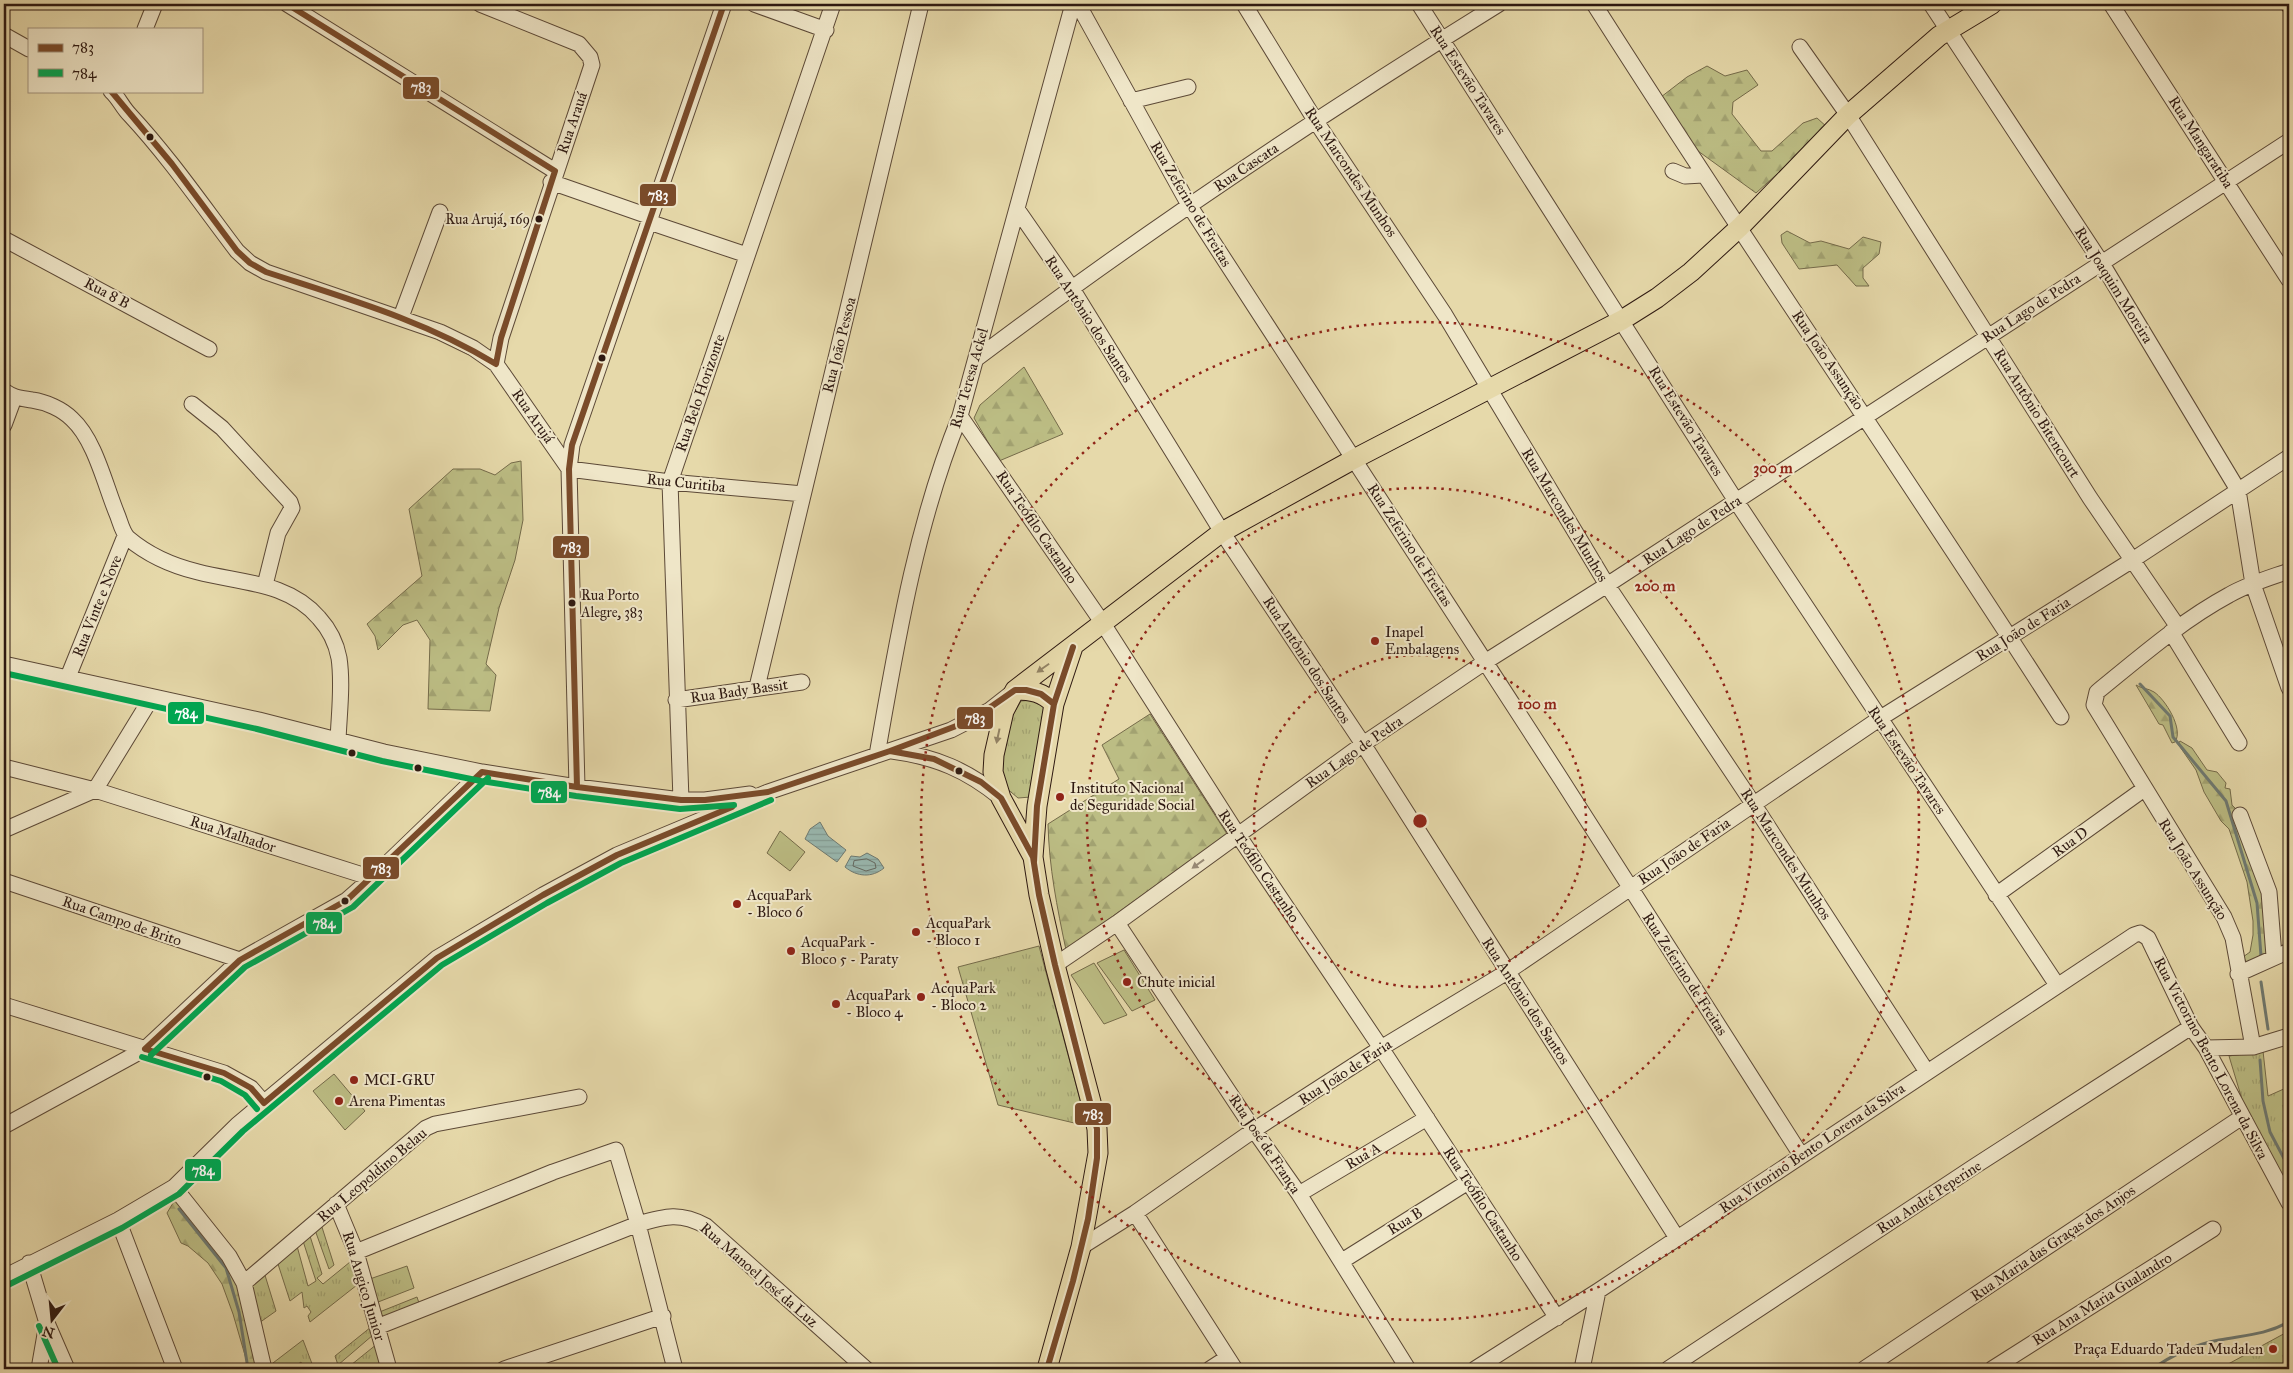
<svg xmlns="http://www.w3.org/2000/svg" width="2293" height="1373" font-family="'IM FELL Great Primer',serif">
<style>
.grass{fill:url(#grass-tufts);stroke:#756b4a}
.forest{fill:url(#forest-firs);stroke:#756b4a}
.pitch{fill:#bcbd84;stroke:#756b4a}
.water{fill:url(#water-rules);stroke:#6e7971}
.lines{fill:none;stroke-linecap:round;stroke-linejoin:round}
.shore{stroke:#646961;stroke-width:1}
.stream{stroke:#6e7971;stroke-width:3}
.minor-casing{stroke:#5c4937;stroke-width:17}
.major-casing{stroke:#2e1911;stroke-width:21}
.minor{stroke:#efe6c8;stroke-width:15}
.major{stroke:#e6d9aa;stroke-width:19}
.bus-1-casing{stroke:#efe6c8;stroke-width:10}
.bus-2-casing{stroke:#efe6c8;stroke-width:10}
.bus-1{stroke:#7a4b2a;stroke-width:6}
.bus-2{stroke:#00a651;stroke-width:6}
.oneway{fill:#938365}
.oneway2{fill:#988a76}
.ring{fill:none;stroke:#8f2418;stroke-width:2.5;stroke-dasharray:2.5 5}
.bus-dot{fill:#2e1911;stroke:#efe6c8;stroke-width:2}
.poi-dot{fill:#8f2418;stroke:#efe6c8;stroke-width:2}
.labels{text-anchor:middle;stroke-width:4;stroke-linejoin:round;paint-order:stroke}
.bus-label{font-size:14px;fill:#2e1911;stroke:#efe6c8;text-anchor:end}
.street-label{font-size:15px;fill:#2e1911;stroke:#efe6c8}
.poi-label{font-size:15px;fill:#2e1911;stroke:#efe6c8;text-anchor:start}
.centre{fill:#8f2418;stroke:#efe6c8;stroke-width:2.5}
.ring-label{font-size:15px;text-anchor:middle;font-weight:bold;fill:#8f2418;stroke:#efe6c8;stroke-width:4;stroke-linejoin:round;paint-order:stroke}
.line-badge{stroke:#efe6c8;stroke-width:2}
.badge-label{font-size:14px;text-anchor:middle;font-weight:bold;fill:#fff}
</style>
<defs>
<pattern id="grass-tufts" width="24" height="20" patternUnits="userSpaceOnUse" patternTransform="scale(1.25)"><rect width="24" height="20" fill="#bcbd84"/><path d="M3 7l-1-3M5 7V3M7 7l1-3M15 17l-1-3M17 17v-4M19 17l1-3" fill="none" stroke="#a2a271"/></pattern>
<pattern id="forest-firs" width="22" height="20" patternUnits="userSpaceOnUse" patternTransform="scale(1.25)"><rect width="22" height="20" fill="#bcbd84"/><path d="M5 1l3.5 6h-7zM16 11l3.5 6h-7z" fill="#a2a271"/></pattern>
<pattern id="water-rules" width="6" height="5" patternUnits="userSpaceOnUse" patternTransform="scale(1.25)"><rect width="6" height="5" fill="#99b9b1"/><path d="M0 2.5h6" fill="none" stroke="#849e97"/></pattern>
</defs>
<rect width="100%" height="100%" fill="#e6d9aa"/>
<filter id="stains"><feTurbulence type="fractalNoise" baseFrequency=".004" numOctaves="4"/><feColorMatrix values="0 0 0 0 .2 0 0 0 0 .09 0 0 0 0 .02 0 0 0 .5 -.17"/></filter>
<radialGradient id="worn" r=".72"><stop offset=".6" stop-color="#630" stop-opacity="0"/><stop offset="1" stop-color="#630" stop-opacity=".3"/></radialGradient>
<path class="grass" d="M1035,700L1046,707L1031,797L1018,798L1005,787L1001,769L1010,720L1021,701Z
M1039,946L1087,1126L998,1105L958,967Z
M2263,1051L2268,1096L2286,1088L2289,1094V1193L2244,1106L2229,1056Z
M321,1224L334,1265L329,1269L315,1230Z
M310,1236L322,1274L317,1278L323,1284L350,1262L357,1285L310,1322L308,1316L311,1312L307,1306L304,1308L302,1292L290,1301L277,1261L297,1246L308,1286L316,1281L303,1241Z
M407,1266L414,1288L373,1304L367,1280Z
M264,1272L276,1311L259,1323L248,1283Z
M417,1297L419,1303L381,1320L377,1313Z
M371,1327L373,1335L338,1365L335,1356Z
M2289,1331V1366L2283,1369H2219Z
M303,1340L314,1369H304L301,1362L291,1369H269V1366Z
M377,1344L381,1367L379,1369H346Z"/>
<path class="forest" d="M1707,66L1725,76L1747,70L1758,85L1733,102L1732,114L1761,151H1772L1803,123L1817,118L1828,128L1756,193L1698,151L1661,97L1687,77Z
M1787,231L1810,243L1821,241L1849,249L1863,237L1881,242L1879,254L1863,268V278L1869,286H1856L1837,265L1799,269L1782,243L1781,235Z
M1024,367L1063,434L999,461L974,418L980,405Z
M521,461L523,520L515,560L499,608L486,664L496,675L490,711L428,709L430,640L417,620L403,625L378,650L375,636L367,624L422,576L409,509L453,469H480L495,475L511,463Z
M2136,685C2142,689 2148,688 2154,692C2165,699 2184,729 2175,742L2172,743L2163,725L2159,724Z
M1150,714L1227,834L1066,950C1057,907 1049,867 1048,824L1119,779L1102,745Z
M2180,741L2192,748L2207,770L2217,772L2226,783L2225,788L2230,789L2232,805L2237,810L2261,875L2267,950L2266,954L2247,963L2243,957L2250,952L2253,935V921L2247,882L2229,829L2221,821L2204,792L2196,770L2178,744Z
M177,1200L233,1269L260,1369H249L233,1314L222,1284L208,1263L188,1246L181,1243L167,1213L173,1203Z"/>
<path class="pitch" d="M780,831L805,852L790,871L767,853Z
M1124,950L1155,1000L1132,1011L1097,963Z
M1094,963L1127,1015L1104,1024L1071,975Z
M334,1074L365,1111L345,1130L313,1091Z"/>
<path class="water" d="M820,822L828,836L846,850L837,862L805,839L810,829Z
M867,853L878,859L884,868C872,878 857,877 845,867L851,856L860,857Z"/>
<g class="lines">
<path class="shore" d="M867,859L875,863L876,868L866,871L853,866L854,861Z"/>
<path class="stream" d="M2140,684L2170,716L2173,737L2226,801L2257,903L2261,956
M2261,982L2268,1029
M2260,1060L2263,1101L2270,1132L2289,1168
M179,1209L226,1268L239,1312L248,1369
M2153,1369C2171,1355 2197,1344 2219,1340C2245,1335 2265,1335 2289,1322"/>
<g class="minor-casing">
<path id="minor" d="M287,4L555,171
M480,4L579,44L590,57L592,65L501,338L496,364
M754,4L826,30
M1078,4L1189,205L1561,779L1801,1155
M1244,4L1315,120L1445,315L1607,585L1754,805L1927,1072
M1419,4L1736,501L2057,985
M1594,4C1746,244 1908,478 2061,717
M1931,4L2101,262L2238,490L2253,584L2289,688
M2111,4L2289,280
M2288,4L2289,6
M145,29L155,4
M4,35L29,49
M1800,47L1848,115L2090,498L2178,627
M111,91C119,98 122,107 130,115C169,157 202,205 237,251L250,263L266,272L440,332L473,348L496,364L569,469
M1131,101L1188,87
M1673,171L1685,176L1703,175
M551,182L651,217
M1017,209L1071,287L1222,532L1363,744L1677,1238
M649,222L747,255
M4,239L209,349
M401,317L440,212
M976,359C1144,232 1320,115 1499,4
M4,391C14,398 20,398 32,400C46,402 62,409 72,419C95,440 105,485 117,514C120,521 122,532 128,538C148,555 173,566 198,572C241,583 288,582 319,618C329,629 336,642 339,658C343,685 339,713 338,741
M192,404L222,428L290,502L292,508L278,533L265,585
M960,416L1102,622L1238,835L1381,1048L1557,1318
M4,425L14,398
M569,469L670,482L803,494
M2171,632L2239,743
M4,664L259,720L384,752L482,772L577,787L681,800H705L750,794
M68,677L125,536
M757,687L921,4
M676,700L802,682
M892,751C936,757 967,770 1001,798
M877,755C897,641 916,524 960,416L1073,4
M4,767L95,790L372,878
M577,787L569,469L572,445L724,4
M95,790L152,697
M681,800L670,482L833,4
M2240,815L2269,892L2274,956
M4,830L95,790
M4,881L240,960
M1996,895L2144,789
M1117,923L1254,1130L1299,1194L1408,1369
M1055,965L1117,923L1363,744L1485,662L1607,585L2289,141
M2238,974L2289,951
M4,1005L224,1073L251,1088L264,1103
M2253,1047L2233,938L2224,917L2094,705L2097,692C2139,658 2181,621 2229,595C2248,584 2269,578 2289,571
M2206,1048L2253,1047L2289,1036
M4,1126L145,1049L240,960L347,900L372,878L482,772
M174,1187L229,1256L244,1283L264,1369
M1299,1194L1427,1118
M336,1204L356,1252L389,1369
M1135,1213L1235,1369
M118,1220L175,1369
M1081,1247L1135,1213L1254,1130L1381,1048L1507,972L1879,719L2131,561L2289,457
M356,1252L553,1172L616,1150L638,1224L675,1369
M1342,1261L1468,1182
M29,1263L47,1323L67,1369
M4,1277L118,1220L174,1187L237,1125L437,958L543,895L617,855L768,792L951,730L990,710L1013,692
M244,1283L426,1128L435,1124L579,1097
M377,1327L638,1224C666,1216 680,1212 706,1226L866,1369
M39,1369L47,1323
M504,1369L663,1316
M1210,1369L1227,1358
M1475,1369L1598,1291L2134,935L2140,933L2148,938L2191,1027L2206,1048L2289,1203
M1582,1369L1598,1291
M1668,1369L1975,1166L2191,1027
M1864,1369L2242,1117
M1992,1369L2213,1229"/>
</g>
<g class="major-casing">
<path id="major" d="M1015,690C1031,690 1043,692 1054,704
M1033,857L1001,798L993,772L994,755L1004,711L1015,690L1222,532L1354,459L1622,320L1657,298L1691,272L1740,227L1848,115L1939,36L1992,4
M1047,1369L1081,1247L1098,1153L1097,1129L1091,1102L1055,965L1039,895L1033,857L1037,806L1054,704L1073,647"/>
</g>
<use href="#minor" class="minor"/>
<use href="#major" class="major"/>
<g class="bus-1-casing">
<path id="bus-1" d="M287,4L555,171
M111,91L172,164L237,251L250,263L266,272C345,298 424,320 496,364
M496,364L501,338L555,171
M890,751L972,720L1015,690H1026L1041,694L1054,704
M577,787L569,469L572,445L724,4
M1034,862L1037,806L1054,704L1073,647
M145,1049L240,960L347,900L482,772L577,787L681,800H705L768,792L890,751L934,759L981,782L1001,798L1033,857L1039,895L1055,965L1097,1129V1158L1088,1219L1073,1281L1047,1369
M145,1049L224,1073L251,1088L264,1103L437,958L543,895L617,855L732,807"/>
</g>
<g class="bus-2-casing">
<path id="bus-2" d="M4,673L257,729L382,761L481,781L576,796L680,809L734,805
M151,1055L245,967L353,907L488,778
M142,1057L221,1081L245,1095L257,1109
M8,1285L122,1228L179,1194L243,1131L442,965L547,903L621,863L771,800
M39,1326L58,1369"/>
</g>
<use href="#bus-1" class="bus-1"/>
<use href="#bus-2" class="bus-2"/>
</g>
<defs><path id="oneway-solid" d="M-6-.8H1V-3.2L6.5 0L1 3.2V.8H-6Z" transform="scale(1.25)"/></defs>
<g class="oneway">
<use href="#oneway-solid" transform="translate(1043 668) rotate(145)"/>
<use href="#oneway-solid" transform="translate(998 736) rotate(102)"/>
</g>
<use class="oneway2" href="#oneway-solid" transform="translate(1198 864) rotate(144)"/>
<g class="ring">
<circle cx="1420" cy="821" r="166"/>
<circle cx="1420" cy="821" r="333"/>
<circle cx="1420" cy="821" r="499"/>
</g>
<g class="bus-dot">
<circle cx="150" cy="137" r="4.5"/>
<circle cx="539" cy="219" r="4.5"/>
<circle cx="602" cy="358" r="4.5"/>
<circle cx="572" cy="603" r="4.5"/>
<circle cx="352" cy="753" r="4.5"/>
<circle cx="418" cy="768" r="4.5"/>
<circle cx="959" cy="771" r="4.5"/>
<circle cx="345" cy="901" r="4.5"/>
<circle cx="207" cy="1077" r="4.5"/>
</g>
<g class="poi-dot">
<circle cx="1375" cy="641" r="5"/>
<circle cx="1060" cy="797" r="5"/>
<circle cx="737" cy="904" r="5"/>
<circle cx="916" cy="932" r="5"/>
<circle cx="791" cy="951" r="5"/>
<circle cx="1127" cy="982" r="5"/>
<circle cx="921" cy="997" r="5"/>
<circle cx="836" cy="1004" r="5"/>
<circle cx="354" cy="1080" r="5"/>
<circle cx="339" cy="1101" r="5"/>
<circle cx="2273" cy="1349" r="5"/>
</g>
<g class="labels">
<g class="bus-label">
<text x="530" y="224">Rua Arujá, 169</text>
<text x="581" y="600" text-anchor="start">Rua Porto<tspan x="581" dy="17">Alegre, 383</tspan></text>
</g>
<g class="street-label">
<text transform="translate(1468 80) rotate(57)" y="5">Rua Estevão Tavares</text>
<text transform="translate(572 123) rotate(-71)" y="5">Rua Arauá</text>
<text transform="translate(2201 142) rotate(57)" y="5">Rua Mangaratiba</text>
<text transform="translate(1246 167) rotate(-34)" y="5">Rua Cascata</text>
<text transform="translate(1351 172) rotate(56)" y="5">Rua Marcondes Munhos</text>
<text transform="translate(1191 204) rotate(59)" y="5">Rua Zeferino de Freitas</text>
<text transform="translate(2114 285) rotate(58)" y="5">Rua Joaquim Moreira</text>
<text transform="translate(107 293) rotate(28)" y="5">Rua 8 B</text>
<text transform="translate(2031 308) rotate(-33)" y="5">Rua Lago de Pedra</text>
<text transform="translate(1089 319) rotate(57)" y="5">Rua Antônio dos Santos</text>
<text transform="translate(839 345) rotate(-76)" y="5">Rua João Pessoa</text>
<text transform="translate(1828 360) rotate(56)" y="5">Rua João Assunção</text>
<text transform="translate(969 378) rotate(-74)" y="5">Rua Teresa Ackel</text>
<text transform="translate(700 393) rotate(-71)" y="5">Rua Belo Horizonte</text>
<text transform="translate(2037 413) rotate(58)" y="5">Rua Antônio Bitencourt</text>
<text transform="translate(533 416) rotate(55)" y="5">Rua Arujá</text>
<text transform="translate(1686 421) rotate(58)" y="5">Rua Estevão Tavares</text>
<text transform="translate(686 483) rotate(6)" y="5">Rua Curitiba</text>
<text transform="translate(1565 515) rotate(59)" y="5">Rua Marcondes Munhos</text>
<text transform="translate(1037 527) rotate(56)" y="5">Rua Teófilo Castanho</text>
<text transform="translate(1692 530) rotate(-33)" y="5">Rua Lago de Pedra</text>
<text transform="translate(1410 545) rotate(57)" y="5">Rua Zeferino de Freitas</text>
<text transform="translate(97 606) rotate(-68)" y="5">Rua Vinte e Nove</text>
<text transform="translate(2023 629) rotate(-32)" y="5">Rua João de Faria</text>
<text transform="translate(1307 660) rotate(57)" y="5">Rua Antônio dos Santos</text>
<text transform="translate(739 691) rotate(-8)" y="5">Rua Bady Bassit</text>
<text transform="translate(1354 752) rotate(-35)" y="5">Rua Lago de Pedra</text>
<text transform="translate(1907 760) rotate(56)" y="5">Rua Estevão Tavares</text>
<text transform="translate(233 834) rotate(18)" y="5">Rua Malhador</text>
<text transform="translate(2070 842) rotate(-36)" y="5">Rua D</text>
<text transform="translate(1684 851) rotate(-34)" y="5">Rua João de Faria</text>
<text transform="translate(1786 854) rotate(57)" y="5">Rua Marcondes Munhos</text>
<text transform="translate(1259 866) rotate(56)" y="5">Rua Teófilo Castanho</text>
<text transform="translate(2193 869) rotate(58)" y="5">Rua João Assunção</text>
<text transform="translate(122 921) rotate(19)" y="5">Rua Campo de Brito</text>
<text transform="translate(1685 974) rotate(57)" y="5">Rua Zeferino de Freitas</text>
<text transform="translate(1526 1001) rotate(57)" y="5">Rua Antônio dos Santos</text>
<text transform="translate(2211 1058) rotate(62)" y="5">Rua Victorino Bento Lorena da Silva</text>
<text transform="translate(1345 1072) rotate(-33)" y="5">Rua João de Faria</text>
<text transform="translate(1265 1144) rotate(56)" y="5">Rua José de França</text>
<text transform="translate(1812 1148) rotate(-34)" y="5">Rua Vitorino Bento Lorena da Silva</text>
<text transform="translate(1363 1156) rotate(-31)" y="5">Rua A</text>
<text transform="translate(372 1175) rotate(-40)" y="5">Rua Leopoldino Belau</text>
<text transform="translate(1929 1197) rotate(-33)" y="5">Rua André Peperine</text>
<text transform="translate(1483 1204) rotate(57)" y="5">Rua Teófilo Castanho</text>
<text transform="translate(1405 1221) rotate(-32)" y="5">Rua B</text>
<text transform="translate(2053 1243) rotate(-34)" y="5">Rua Maria das Graças dos Anjos</text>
<text transform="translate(759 1275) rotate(41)" y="5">Rua Manoel José da Luz</text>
<text transform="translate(364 1286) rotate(73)" y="5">Rua Angico Junior</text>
<text transform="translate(2102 1299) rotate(-32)" y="5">Rua Ana Maria Gualandro</text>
</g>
<g class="poi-label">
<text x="1385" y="637">Inapel<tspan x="1385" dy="17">Embalagens</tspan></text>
<text x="1070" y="793">Instituto Nacional<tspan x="1070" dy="17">de Seguridade Social</tspan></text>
<text x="747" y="900">AcquaPark<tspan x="747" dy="17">- Bloco 6</tspan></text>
<text x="926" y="928">AcquaPark<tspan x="926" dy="17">- Bloco 1</tspan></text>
<text x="801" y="947">AcquaPark -<tspan x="801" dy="17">Bloco 5 - Paraty</tspan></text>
<text x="1137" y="987">Chute inicial</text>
<text x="931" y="993">AcquaPark<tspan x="931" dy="17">- Bloco 2</tspan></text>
<text x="846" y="1000">AcquaPark<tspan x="846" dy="17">- Bloco 4</tspan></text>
<text x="364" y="1085">MCI-GRU</text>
<text x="349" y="1106">Arena Pimentas</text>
<text x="2263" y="1354" text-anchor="end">Praça Eduardo Tadeu Mudalen</text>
</g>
</g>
<circle cx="1420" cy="821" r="8" class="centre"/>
<g class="ring-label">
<text x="1773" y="473">300 m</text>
<text x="1655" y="591">200 m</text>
<text x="1537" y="709">100 m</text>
</g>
<g class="line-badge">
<rect x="402" y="76" width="38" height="24" rx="5" fill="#7a4b2a"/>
<rect x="639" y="183" width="38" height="24" rx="5" fill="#7a4b2a"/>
<rect x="552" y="535" width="38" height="24" rx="5" fill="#7a4b2a"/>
<rect x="167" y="701" width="38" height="24" rx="5" fill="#00a651"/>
<rect x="956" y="706" width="38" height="24" rx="5" fill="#7a4b2a"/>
<rect x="530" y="780" width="38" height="24" rx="5" fill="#00a651"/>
<rect x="362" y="856" width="38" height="24" rx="5" fill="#7a4b2a"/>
<rect x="305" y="911" width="38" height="24" rx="5" fill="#00a651"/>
<rect x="1074" y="1102" width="38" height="24" rx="5" fill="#7a4b2a"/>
<rect x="184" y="1158" width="38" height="24" rx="5" fill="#00a651"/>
</g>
<g class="badge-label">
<text x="421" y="92">783</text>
<text x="658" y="200">783</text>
<text x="571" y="552">783</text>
<text x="186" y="718">784</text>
<text x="975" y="723">783</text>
<text x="549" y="797">784</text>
<text x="381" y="873">783</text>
<text x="324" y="928">784</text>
<text x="1093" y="1119">783</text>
<text x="203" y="1175">784</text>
</g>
<rect width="2293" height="1373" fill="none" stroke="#e6d9aa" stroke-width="20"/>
<rect x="5" y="5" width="2283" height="1363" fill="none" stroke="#2e1911" stroke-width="2.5"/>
<rect x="10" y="10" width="2273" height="1353" fill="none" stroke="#2e1911"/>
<rect x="28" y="28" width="175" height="65" fill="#efe6c8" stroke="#a2947f"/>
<rect x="38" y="44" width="25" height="8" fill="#7a4b2a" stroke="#a2947f"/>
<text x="72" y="52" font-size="15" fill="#2e1911">783</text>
<rect x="38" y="69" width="25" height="8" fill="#00a651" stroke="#a2947f"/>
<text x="72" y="78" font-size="15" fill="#2e1911">784</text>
<g transform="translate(52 1320) rotate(196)" stroke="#efe6c8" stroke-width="4" paint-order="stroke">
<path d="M0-4L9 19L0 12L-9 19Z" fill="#2e1911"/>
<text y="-8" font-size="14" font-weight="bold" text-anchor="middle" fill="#2e1911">N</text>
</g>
<rect width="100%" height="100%" filter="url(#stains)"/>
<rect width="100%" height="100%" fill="url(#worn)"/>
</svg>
